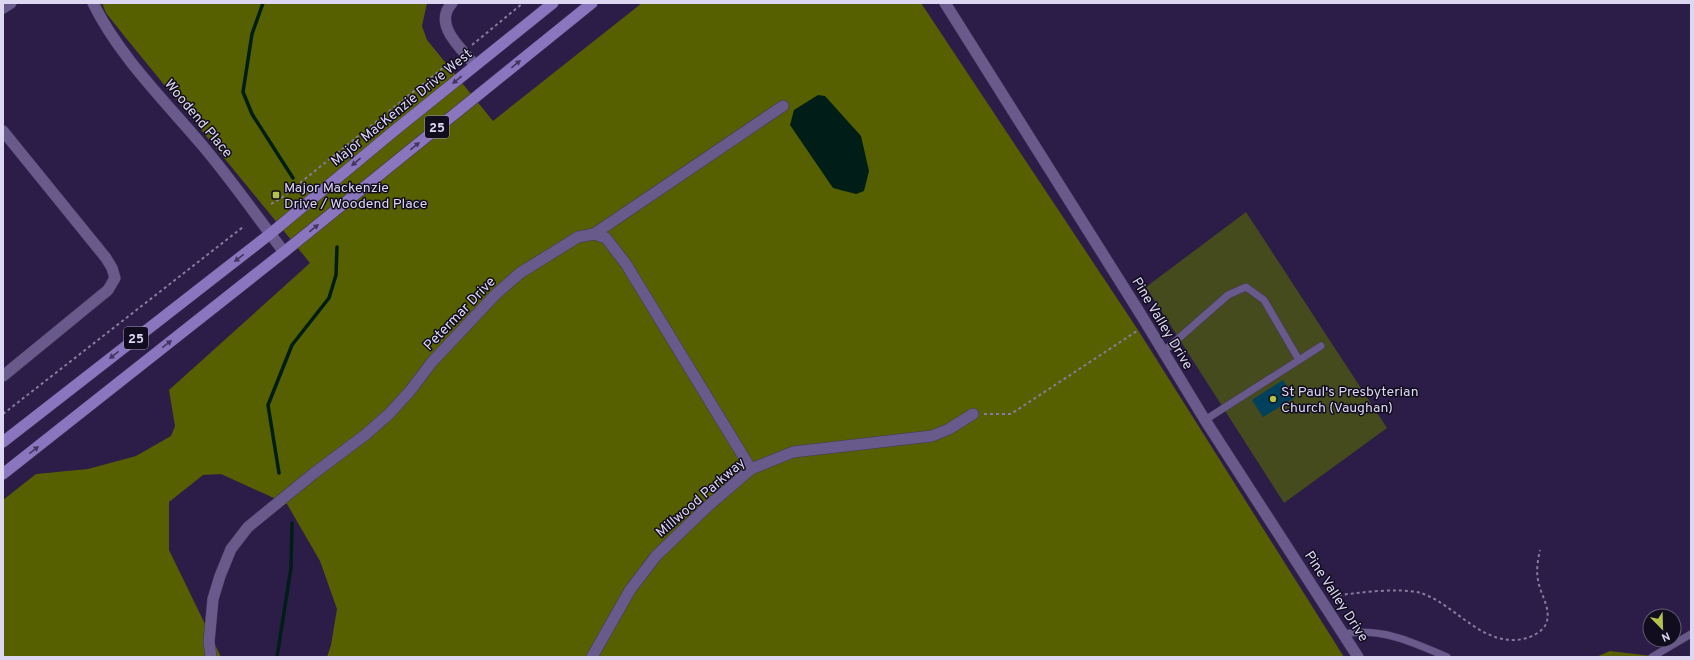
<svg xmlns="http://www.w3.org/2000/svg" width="1694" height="660" font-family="Overpass,sans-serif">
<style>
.green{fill:#454b1d}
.forest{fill:#566000}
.water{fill:#001d17}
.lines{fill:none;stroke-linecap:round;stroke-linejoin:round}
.stream{stroke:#001d17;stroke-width:3.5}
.building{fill:#01415e}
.service-casing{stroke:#44375c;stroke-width:8}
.minor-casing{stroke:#44375c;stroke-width:12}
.tertiary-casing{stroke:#44375c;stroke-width:12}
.primary-casing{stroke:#44375c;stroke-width:12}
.path{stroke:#867c9f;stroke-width:2;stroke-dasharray:3 3;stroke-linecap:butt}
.service{stroke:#685b8b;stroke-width:7}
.minor{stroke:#685b8b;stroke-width:11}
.tertiary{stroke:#685b8b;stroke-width:11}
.primary{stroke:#8a75bf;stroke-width:11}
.oneway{fill:#41365e}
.poi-dot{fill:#b3c24b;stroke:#110c1e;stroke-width:1.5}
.labels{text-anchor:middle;stroke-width:3;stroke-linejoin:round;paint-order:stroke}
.shield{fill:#110c1e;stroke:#a09ab2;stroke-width:1}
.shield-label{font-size:13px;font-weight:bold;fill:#ddd7f2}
.street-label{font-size:14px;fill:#ddd7f2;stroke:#110c1e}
.poi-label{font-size:14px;fill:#ddd7f2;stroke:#110c1e;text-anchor:start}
</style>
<rect width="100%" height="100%" fill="#2b1d47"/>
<path class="green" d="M1246,212L1387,428L1284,503L1146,287Z"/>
<path class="forest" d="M102,3H427L422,26L427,40L493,121L642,3H921L1138,330L1344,657H327L331,645L337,609L320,561L287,504L221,474L203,475L169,502V550L221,657H3V500L36,474L88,469L136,456L171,436L175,426L169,390L310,263L130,43L106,13Z
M1610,651L1652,656L1655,657H1596Z"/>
<path class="water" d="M818,95L825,96L861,136L869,171L864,191L856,194L833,188L790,125L794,110Z"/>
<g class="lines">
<path class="stream" d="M263,3L252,34L243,92L252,114L293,178
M279,473L268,405L292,345L329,298L336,275L337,247
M277,657L291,568L292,523"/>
</g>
<path class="building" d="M1283,380L1294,398L1263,417L1252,400Z"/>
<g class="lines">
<g class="service-casing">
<path id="service" d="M1163,352L1228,295L1246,287L1264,300L1299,360
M1205,420L1321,346
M1343,634C1381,627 1413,642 1447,657
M1652,657L1691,634"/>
</g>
<g class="minor-casing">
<path id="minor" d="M93,3C119,56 164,100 202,145C231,179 257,217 284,252
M452,3C432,25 462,49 475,65
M3,8L11,3
M3,131L106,258L112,268L115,278L108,290L3,376
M594,234L783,106
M211,657L209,642L213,599L220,576L231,549L248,527L313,474L365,435L389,414L410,391L432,362L496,294L520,273L578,237L594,234L606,238L626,264L751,469
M592,657L630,590L656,556L707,507L751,469L793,452L932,436L949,429L973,414"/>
</g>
<g class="tertiary-casing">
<path id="tertiary" d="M945,3L1138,310L1205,420L1358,657"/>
</g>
<g class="primary-casing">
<path id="primary" d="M3,442L270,234L394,131L553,3
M3,474L284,252L592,3"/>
</g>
<path class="path" d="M472,45L523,3
M271,204L280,199L454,59
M3,414L243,227
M984,414H1011L1137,331
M1333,596C1356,593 1399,587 1421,593C1457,605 1484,650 1527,638C1533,636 1543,631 1546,624C1552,609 1540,594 1538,580C1536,570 1538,559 1540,550"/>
<use href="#service" class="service"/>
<use href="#minor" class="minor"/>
<use href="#tertiary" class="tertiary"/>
<use href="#primary" class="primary"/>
</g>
<defs><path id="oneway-solid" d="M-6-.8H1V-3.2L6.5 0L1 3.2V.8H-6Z"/></defs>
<g class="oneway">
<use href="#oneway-solid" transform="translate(516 64) rotate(-39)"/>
<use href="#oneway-solid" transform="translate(457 80) rotate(141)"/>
<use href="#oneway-solid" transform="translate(415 146) rotate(-39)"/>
<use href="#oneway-solid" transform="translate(356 162) rotate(140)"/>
<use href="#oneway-solid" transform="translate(314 228) rotate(-39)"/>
<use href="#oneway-solid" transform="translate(239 258) rotate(142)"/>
<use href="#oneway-solid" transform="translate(167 344) rotate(-38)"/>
<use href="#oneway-solid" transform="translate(114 355) rotate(142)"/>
<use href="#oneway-solid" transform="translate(34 450) rotate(-38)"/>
</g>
<g class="poi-dot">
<rect x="272" y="191" width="8" height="8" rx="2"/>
<circle cx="1273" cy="399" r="4"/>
</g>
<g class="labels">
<g class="shield">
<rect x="425" y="116" width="24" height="22" rx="3"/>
<rect x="124" y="327" width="24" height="22" rx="3"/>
</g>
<g class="shield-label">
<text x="437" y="132">25</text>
<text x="136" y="343">25</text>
</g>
<g class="street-label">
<text transform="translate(401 107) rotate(-39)" y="5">Major MacKenzie Drive West</text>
<text transform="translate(199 118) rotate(50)" y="5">Woodend Place</text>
<text transform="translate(459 313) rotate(-46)" y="5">Petermar Drive</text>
<text transform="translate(1163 323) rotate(59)" y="5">Pine Valley Drive</text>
<text transform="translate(700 497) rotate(-41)" y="5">Millwood Parkway</text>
<text transform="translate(1337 596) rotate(57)" y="5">Pine Valley Drive</text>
</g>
<g class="poi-label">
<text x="284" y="192">Major Mackenzie<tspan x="284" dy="16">Drive / Woodend Place</tspan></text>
<text x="1281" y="396">St Paul's Presbyterian<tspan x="1281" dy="16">Church (Vaughan)</tspan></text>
</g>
</g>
<rect width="1694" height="660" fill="none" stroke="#ddd7f2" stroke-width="8"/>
<g transform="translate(1662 628) rotate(157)"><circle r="19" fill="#110c1e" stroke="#635d73"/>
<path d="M0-3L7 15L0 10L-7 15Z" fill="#b3c24b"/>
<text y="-6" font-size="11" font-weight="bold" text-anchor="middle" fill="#ddd7f2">N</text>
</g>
</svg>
